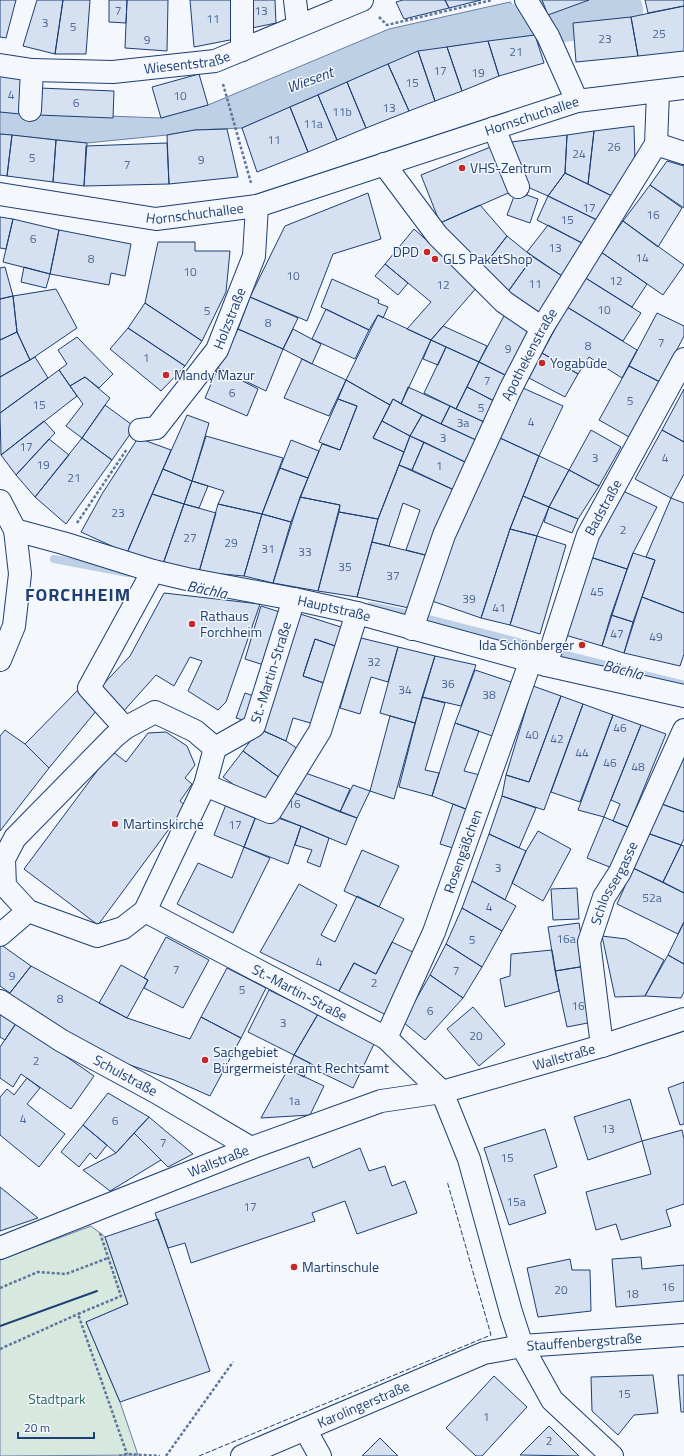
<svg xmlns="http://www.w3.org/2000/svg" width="684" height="1456" font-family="'Titillium Web',sans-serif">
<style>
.green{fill:#d7e8df;stroke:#687fa3}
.water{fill:#bed0e5;stroke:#687fa3}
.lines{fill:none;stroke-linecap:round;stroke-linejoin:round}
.stream{stroke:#bed0e5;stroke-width:8}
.river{stroke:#bed0e5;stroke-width:46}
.building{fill:#d5e0f0;stroke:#1d3f73}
.minor-casing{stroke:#1d3f73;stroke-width:24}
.path{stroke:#5e769c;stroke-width:2.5;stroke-dasharray:3 2;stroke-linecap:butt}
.minor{stroke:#f4f7fb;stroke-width:22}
.fence{stroke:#1d3f73;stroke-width:1;stroke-dasharray:5 2;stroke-linecap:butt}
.wall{stroke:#1d3f73;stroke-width:2}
.poi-dot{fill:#c62828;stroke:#f4f7fb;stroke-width:1.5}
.labels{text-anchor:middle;stroke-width:3;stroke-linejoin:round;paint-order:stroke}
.number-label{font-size:12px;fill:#4b6792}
.street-label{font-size:14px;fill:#1d3f73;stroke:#f4f7fb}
.poi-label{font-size:14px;fill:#1d3f73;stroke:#f4f7fb;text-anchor:start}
.park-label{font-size:14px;fill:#2c6c60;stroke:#f4f7fb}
.water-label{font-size:15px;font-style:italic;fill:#1d3f73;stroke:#f4f7fb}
.district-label{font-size:18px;font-weight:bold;letter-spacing:1px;fill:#1d3f73;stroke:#f4f7fb}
</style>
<rect width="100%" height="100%" fill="#f4f7fb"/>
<path class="green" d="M91,1226L105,1237L128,1304L86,1322L120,1402L138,1455L0,1456V1260Z"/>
<path class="water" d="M510,2L535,35L447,47L388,64L242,128L195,130L167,135L87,143L0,134V112L161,118L208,105L389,29Z"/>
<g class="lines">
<path class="stream" d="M54,559L128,573
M371,606L408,614
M429,619L537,647
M563,654L684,685"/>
<path class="river" d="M489,31L620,10"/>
</g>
<path class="building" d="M0,0H16L6,38L0,37Z
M37,0H63L55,54L23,46Z
M63,0H90L86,54H55Z
M109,0H127L126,23L109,22Z
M127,0H168L167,51L125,48Z
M190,0H234L235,39L194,47Z
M247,0H275L276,23L247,29Z
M403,0H445L449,8L404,19L396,2Z
M445,0H481L449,8Z
M542,0H589L548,15Z
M645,0H684V6L648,13Z
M684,6V51L638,56L631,17Z
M631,17L638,56L576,62L573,23Z
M535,35L544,63L499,76L488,41Z
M488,41L499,76L462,91L447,47Z
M447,47L462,91L435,101L418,51Z
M418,51L435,101L409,111L388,64Z
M388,64L409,111L366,128L347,82Z
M199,74L208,105L161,118L152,87Z
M0,76L23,78L20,114L0,112Z
M347,82L366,128L337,140L318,95Z
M39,88L114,91L113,118L38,115Z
M318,95L337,140L308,152L290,107Z
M290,107L308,152L257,172L242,128Z
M634,126L635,162L612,196L588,184L594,131Z
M227,129L238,177L169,184L167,135L195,130Z
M594,131L588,184L565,173L567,135Z
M0,134L12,135L7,176L0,175Z
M12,135L56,140L53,182L7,176Z
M567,135L565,173L548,196L523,185L503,143Z
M56,140L87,143L84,186L53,182Z
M167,143L169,184L84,186L86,146Z
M498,144L515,190L440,223L421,175Z
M667,161L684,166V208L650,185Z
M565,173L612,196L597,220L548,196Z
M650,185L682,208L658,247L623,221Z
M516,191L538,199L530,223L507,215Z
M368,193L381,239L333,254L307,321L250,297L285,226Z
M548,196L597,220L582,243L537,220Z
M480,205L507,236L480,271L440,223Z
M0,217L13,219L6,249L0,248Z
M13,219L59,230L50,274L3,262Z
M623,221L684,265L663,295L601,252Z
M548,225L582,243L562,276L527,252Z
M414,229L478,286L431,340L407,329L431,302L385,264Z
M59,230L131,244L125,276L111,273L109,285L50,274Z
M507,236L533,257L507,293L480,271Z
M158,242H195V251H230L226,292L202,341L145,303Z
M601,252L647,284L632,307L584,277Z
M533,257L562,276L541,316L507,293Z
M385,264L408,283L398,295L375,276Z
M5,267L13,296L0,299V268Z
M24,267L50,274L46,288L21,282Z
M584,277L641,313L623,341L567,307Z
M332,279L379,300L378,303L388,307L383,318L378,315L369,330L321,307Z
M56,289L77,328L30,360L17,332L13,296Z
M13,296L17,332L0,340V299Z
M250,297L298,318L283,349L238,329Z
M145,303L202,341L185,366L128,328Z
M567,307L637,350L622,378L589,357L578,374L542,353Z
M326,309L369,330L355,359L312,339Z
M657,313L684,326V336L660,382L629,366Z
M378,315L431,340L401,404L393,399L390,405L346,380Z
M504,316L529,329L507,376L479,362Z
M443,326L487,346L479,362L431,340Z
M128,328L185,366L161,391L110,349Z
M238,329L283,349L266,391L218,368Z
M293,329L321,344L312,364L283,349Z
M17,332L30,360L0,377V340Z
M77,337L113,374L99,388L85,377L70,386L59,370L67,364L58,350Z
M431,340L446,347L438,365L423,359Z
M446,347L479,362L456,409L424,393Z
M542,353L578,374L565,397L529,378Z
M35,357L48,378L0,413V377Z
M302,359L346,380L329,416L284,398Z
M479,362L507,376L494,401L467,387Z
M629,366L660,382L631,438L599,420Z
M218,368L258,389L247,416L205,398Z
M59,370L77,396L1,455L0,413Z
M85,377L110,398L82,438L66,426L83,404L70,386Z
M346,380L390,405L373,438L404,452L378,519L339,512L340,505L300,497L322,444L340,450L357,406L338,399Z
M408,387L450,406L441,424L401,404Z
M467,387L494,401L484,422L456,409Z
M523,388L563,406L539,456L500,438Z
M684,389V442L662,430Z
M338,399L357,406L340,450L319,442Z
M393,399L422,415L410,436L382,421Z
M105,405L135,427L112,460L82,438Z
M450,406L484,422L476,440L441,424Z
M187,415L209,423L192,481L163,469Z
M422,415L476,440L465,462L410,436Z
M44,421L55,433L16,475L1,455Z
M382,421L410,436L404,452L373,438Z
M591,430L621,447L599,486L569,470Z
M662,430L684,442V474L671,498L635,479Z
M206,436L283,458L262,514L218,504L224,491L192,481Z
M410,436L424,442L412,470L399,465Z
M82,438L112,460L66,524L35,497Z
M138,438L171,450L127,553L81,532L102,494Z
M500,438L539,456L510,529L481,618L432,601L456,533Z
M49,439L69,455L35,497L16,475Z
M291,440L319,451L308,478L280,468Z
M424,442L465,462L454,490L412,470Z
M539,456L569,470L549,507L523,496Z
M399,465L454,490L429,556L406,550L420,510L403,503L389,546L372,542L378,519Z
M280,468L308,478L291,522L262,514Z
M163,469L192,481L184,504L152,494Z
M569,470L599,486L578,519L549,507Z
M192,481L208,486L199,508L184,504Z
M623,491L657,507L633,553L627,569L587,556Z
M152,494L184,504L163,564L127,553Z
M523,496L549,507L537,536L510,529Z
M300,497L340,505L318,591L273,583Z
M671,498L684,503V613L642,597L655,560L646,557Z
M184,504L216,513L199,572L163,564Z
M218,504L262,514L244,576L199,572Z
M549,507L578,519L572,533L544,522Z
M339,512L378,519L357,597L318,591Z
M262,514L291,522L273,583L244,576Z
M510,529L537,536L510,625L481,618Z
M537,536L566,545L540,634L510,625Z
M372,542L429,556L414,609L357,597Z
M633,553L655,560L633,622L611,615Z
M587,556L627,569L602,646L562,634Z
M164,593L260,604L226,702L218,710L188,691L202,661L190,657L174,686L156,675L121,714L96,692L130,656Z
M642,597L684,613V654L680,666L624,653Z
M261,606L286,614L270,667L245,659Z
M294,612L344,628L338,647L315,639L303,676L327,684L314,724L293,718L286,741L257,728Z
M611,615L633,622L624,653L602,646Z
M361,638L398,647L388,682L371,677L360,714L340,708Z
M315,639L338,647L327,684L303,676Z
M398,647L435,656L415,723L380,713Z
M435,656L476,665L461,706L422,697Z
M475,670L517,684L498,738L455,723Z
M533,686L561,696L529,782L506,775Z
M80,688L101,705L49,768L25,744Z
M245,693L259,698L250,722L236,718Z
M561,696L583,704L544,810L502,796L506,775L529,782Z
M422,697L445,703L425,770L439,773L432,796L399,787Z
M583,704L613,715L580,802L551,792Z
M613,715L641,725L604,817L578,810Z
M390,716L415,723L394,799L370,791Z
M455,723L479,731L464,771L484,776L471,811L432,796Z
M641,725L666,734L628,827L613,821L620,804L611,800Z
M259,729L286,741L304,753L284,781L243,751Z
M5,730L25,744L49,768L0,831V736Z
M166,732L187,746L195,765L185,778L192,784L180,801L186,806L98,925L24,869L112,751L126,762L148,733Z
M684,744V812L659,803Z
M243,751L284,781L265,807L223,777Z
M297,770L350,789L340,812L287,790Z
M353,785L370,791L357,818L340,812Z
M287,790L357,818L346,845L276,816Z
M502,796L536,808L519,848L489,834Z
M227,802L258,811L244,847L214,835Z
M659,803L684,812V839L681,845L647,833Z
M453,804L471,811L459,850L440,844Z
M258,811L301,826L288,864L244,847Z
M604,817L628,827L612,868L587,858Z
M301,826L329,838L320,867L307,862L312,850L295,845Z
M538,831L571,849L543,901L512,883L526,851Z
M647,833L681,845L663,882L633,868Z
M489,834L526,851L505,900L472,881Z
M681,845L684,846V893L663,882Z
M244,847L270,858L233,933L177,904L198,863L232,878Z
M362,850L399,866L379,907L344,891Z
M633,868L684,893V922L678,934L617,904Z
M472,881L516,906L502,931L462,908Z
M299,884L337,905L321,935L335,942L357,896L404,919L376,974L354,963L339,991L260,952Z
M577,888L579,919L553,920L551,889Z
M462,908L502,931L482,967L446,944Z
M684,922V964L668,955Z
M579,923L586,966L555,971L548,927Z
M602,936L626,939L664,960L645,996L615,997Z
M166,937L209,960L183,1008L144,988L148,980L144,978Z
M392,942L419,955L388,1016L339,991L354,963L376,974Z
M0,944L31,966L10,993L0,986Z
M446,944L482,967L463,998L430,975Z
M552,950L559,991L505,1007L500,979L510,976L511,954Z
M668,955L684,964V992L681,998L645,996Z
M121,965L148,980L127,1018L99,1003Z
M31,966L127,1018L190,1039L201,1017L241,1038L210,1096L174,1080L115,1060L6,998Z
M586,966L598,1021L567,1027L555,971Z
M227,968L266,988L241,1038L201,1017Z
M430,975L463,998L425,1040L403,1022Z
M269,990L318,1014L294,1055L248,1032Z
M473,1007L505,1044L479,1066L447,1029Z
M0,1009L17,1022L5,1040L0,1037Z
M318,1014L374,1044L353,1088L320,1072L321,1069L294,1055Z
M17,1022L94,1076L71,1109L21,1074L13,1087L0,1078V1047Z
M294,1055L310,1063L304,1077L288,1069Z
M288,1069L324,1086L310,1115L261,1118Z
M27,1078L40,1088L27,1104L65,1134L39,1167L0,1135V1097L7,1089L14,1095Z
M684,1082V1124L680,1125L668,1088Z
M108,1093L149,1117L116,1153L83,1125Z
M630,1099L642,1141L588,1160L574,1117Z
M149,1117L193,1154L168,1167L134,1133Z
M83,1125L107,1145L96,1159L90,1153L79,1167L61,1152Z
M545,1129L557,1167L534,1175L546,1213L509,1225L484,1148Z
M682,1130L684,1139V1204L666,1210L671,1226L621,1240L616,1224L596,1230L586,1192L651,1174L642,1141Z
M134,1133L161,1160L110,1191L83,1170L116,1153Z
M360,1148L369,1171L385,1166L392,1186L405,1181L417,1213L357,1234L345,1201L312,1213L315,1221L191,1263L185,1243L168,1248L155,1213L309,1157L313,1168Z
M0,1187L38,1218L0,1231Z
M158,1219L210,1371L120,1402L86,1322L128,1304L105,1237Z
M641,1257L642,1269L684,1265V1301L616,1307L612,1259Z
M570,1259L572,1270H590L591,1311L538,1317L527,1268Z
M653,1375L658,1413L634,1415L618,1435L592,1411L591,1377Z
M678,1375H684V1412H681Z
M494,1376L527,1407L482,1456H476L446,1428Z
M549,1426L579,1456L520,1455Z
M380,1438L398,1456H362Z"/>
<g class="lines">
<g class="minor-casing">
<g id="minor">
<path d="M242,0V50"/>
<path d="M295,0L298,26"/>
<path d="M526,0L548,36L577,101"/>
<path id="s1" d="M0,65L32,70L113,72L215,61L362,0"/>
<path d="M30,110L32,70"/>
<path d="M494,128L518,187"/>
<path d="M656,144L684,153"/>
<path d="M384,164L437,235L504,302L542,328"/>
<path id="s2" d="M0,194L156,219L257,206L577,101L684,88"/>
<path id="s3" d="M140,430L156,428L217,350L254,256L257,206"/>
<path d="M0,501L15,530L20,574L14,626L0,660"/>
<path id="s4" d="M15,530L63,543L153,571L187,579L294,599L357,613L546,665L684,696"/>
<path id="s5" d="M412,629L444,535L510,390L542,328L656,144L658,92"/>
<path id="s6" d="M546,665L588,535L684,359"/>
<path d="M155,712L195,731L215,748L205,785L145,911L123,928L97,936L28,911L5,886L4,859L15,838L114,737L125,728Z"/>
<path d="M125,728L89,688L153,571"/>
<path id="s7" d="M215,748L254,726L294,599"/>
<path d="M205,785L270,812L320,731L357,613"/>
<path id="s8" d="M145,911L386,1038L442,1092L469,1159L511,1312L522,1346L552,1400L612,1456"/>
<path d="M0,935L28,911"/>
<path id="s9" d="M0,1001L62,1041L156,1092L251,1148"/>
<path id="s10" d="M386,1038L434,932L531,660"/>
<path id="s11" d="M602,1046L589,942L604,897L620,872L684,730"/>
<path id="s12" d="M0,1248L251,1148L381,1101L442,1092L602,1046L684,1019"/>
<path d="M305,1429L320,1456"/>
<path id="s13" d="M242,1456L484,1353L522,1346L684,1335"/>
</g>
</g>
<path class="path" d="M379,17L387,25L492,0
M223,84L251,183
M77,523L127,449
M100,1233L121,1296L78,1314L127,1454
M0,1288L38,1272L66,1274L108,1258
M0,1349L78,1314
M119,1456L127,1454L160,1456
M166,1456L233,1362"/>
<use href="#minor" class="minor"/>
<path class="fence" d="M199,1456L491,1335L447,1181"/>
<path class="wall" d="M0,1326L97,1291"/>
</g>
<g class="poi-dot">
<circle cx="462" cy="168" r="4"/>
<circle cx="427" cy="252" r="4"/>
<circle cx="435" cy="259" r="4"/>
<circle cx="542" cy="363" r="4"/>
<circle cx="166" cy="375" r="4"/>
<circle cx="192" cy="624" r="4"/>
<circle cx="582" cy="645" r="4"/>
<circle cx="115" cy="824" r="4"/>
<circle cx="205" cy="1060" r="4"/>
<circle cx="294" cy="1267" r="4"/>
</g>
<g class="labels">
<g class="number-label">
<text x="118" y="15">7</text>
<text x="261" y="15">13</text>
<text x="213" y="23">11</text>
<text x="45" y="27">3</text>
<text x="73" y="31">5</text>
<text x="659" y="38">25</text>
<text x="605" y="43">23</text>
<text x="147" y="44">9</text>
<text x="516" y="56">21</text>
<text x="440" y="75">17</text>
<text x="478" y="77">19</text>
<text x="412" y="87">15</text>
<text x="11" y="99">4</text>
<text x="180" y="100">10</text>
<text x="76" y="107">6</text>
<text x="389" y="112">13</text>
<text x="342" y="116">11b</text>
<text x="313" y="128">11a</text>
<text x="274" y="144">11</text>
<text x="614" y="151">26</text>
<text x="579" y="158">24</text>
<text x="32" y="162">5</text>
<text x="201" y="164">9</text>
<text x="127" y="169">7</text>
<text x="589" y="212">17</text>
<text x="653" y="219">16</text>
<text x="567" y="224">15</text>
<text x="33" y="243">6</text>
<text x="555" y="252">13</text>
<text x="642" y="262">14</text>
<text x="91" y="263">8</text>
<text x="190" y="276">10</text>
<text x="293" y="280">10</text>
<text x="616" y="285">12</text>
<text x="535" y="288">11</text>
<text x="443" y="289">12</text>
<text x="604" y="314">10</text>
<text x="207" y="315">5</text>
<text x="268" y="327">8</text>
<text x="661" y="347">7</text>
<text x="588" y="350">8</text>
<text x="508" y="353">9</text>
<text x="146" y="362">1</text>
<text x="487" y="385">7</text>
<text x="232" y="397">6</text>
<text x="630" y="405">5</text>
<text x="39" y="409">15</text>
<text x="481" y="412">5</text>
<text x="531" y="426">4</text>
<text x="463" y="427">3a</text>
<text x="443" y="442">3</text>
<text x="26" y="451">17</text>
<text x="595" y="462">3</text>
<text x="665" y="462">4</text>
<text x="43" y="469">19</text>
<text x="439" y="470">1</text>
<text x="74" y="482">21</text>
<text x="118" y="517">23</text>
<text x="623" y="534">2</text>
<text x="190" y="542">27</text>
<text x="231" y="547">29</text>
<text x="268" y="553">31</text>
<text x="305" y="556">33</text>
<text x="345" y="571">35</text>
<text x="393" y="580">37</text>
<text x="597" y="596">45</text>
<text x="469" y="603">39</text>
<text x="499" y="612">41</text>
<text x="617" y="638">47</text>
<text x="656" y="641">49</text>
<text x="374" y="666">32</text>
<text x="448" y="688">36</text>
<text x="405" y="694">34</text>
<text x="489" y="699">38</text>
<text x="620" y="732">46</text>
<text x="532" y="739">40</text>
<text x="557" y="743">42</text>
<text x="582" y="757">44</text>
<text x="610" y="767">46</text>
<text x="638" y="771">48</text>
<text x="294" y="808">16</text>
<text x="235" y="829">17</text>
<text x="498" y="872">3</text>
<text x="652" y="902">52a</text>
<text x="489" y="911">4</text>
<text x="566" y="943">16a</text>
<text x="472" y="944">5</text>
<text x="319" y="966">4</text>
<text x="176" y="974">7</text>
<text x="456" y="975">7</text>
<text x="12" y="980">9</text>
<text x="374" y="987">2</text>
<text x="242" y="994">5</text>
<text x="60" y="1003">8</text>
<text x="578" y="1010">16</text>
<text x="430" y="1015">6</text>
<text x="283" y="1027">3</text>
<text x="476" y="1040">20</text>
<text x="36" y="1065">2</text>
<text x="294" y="1105">1a</text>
<text x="23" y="1123">4</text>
<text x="115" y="1125">6</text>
<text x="608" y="1133">13</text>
<text x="163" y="1147">7</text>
<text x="507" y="1162">15</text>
<text x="516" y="1206">15a</text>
<text x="250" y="1211">17</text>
<text x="668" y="1291">16</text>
<text x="561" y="1294">20</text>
<text x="632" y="1298">18</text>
<text x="624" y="1398">15</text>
<text x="486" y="1421">1</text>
<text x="549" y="1445">2</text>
</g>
<g class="street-label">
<text dy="5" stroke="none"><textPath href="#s1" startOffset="188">Wiesentstraße</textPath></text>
<text dy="5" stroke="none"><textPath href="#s2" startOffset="549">Hornschuchallee</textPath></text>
<text dy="5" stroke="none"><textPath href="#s2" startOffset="197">Hornschuchallee</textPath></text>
<text dy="5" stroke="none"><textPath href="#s3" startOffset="149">Holzstraße</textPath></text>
<text dy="5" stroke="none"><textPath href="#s5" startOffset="299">Apothekenstraße</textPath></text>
<text dy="5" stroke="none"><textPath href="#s6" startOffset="168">Badstraße</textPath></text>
<text dy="5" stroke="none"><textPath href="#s4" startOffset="329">Hauptstraße</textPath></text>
<text dy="5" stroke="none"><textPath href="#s7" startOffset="101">St.-Martin-Straße</textPath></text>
<text dy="5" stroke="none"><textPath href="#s10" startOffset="202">Rosengäßchen</textPath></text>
<text dy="5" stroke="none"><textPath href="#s11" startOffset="169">Schlossergasse</textPath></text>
<text dy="5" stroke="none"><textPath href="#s8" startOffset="175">St.-Martin-Straße</textPath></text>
<text dy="5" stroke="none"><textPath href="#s12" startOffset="597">Wallstraße</textPath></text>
<text dy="5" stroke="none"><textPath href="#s9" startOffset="146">Schulstraße</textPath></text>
<text dy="5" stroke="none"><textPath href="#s12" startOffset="235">Wallstraße</textPath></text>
<text dy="5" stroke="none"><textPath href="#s13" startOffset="364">Stauffenbergstraße</textPath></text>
<text dy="5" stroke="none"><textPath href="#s13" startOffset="132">Karolingerstraße</textPath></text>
</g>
<g class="poi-label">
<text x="470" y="173">VHS-Zentrum</text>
<text x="419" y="257" text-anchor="end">DPD</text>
<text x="443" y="264">GLS PaketShop</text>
<text x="550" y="368">Yogabude</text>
<text x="174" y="380">Mandy Mazur</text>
<text x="200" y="621">Rathaus<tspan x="200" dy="16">Forchheim</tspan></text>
<text x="574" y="650" text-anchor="end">Ida Schönberger</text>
<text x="123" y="829">Martinskirche</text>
<text x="213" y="1057">Sachgebiet<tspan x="213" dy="16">Bürgermeisteramt Rechtsamt</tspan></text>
<text x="302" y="1272">Martinschule</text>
</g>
<g class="park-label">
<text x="57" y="1404">Stadtpark</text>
</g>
<g class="water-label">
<text transform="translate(310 80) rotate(-20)" y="5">Wiesent</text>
<text transform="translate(207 590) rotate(12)" y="5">Bächla</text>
<text transform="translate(623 670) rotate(14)" y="5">Bächla</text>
</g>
<g class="district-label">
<text x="78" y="601">FORCHHEIM</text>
</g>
</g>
<path d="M18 1432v6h76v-6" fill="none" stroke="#1d3f73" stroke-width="2"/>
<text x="24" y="1432" font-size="12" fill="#1d3f73" stroke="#f4f7fb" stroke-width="3" paint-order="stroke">20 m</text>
</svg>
